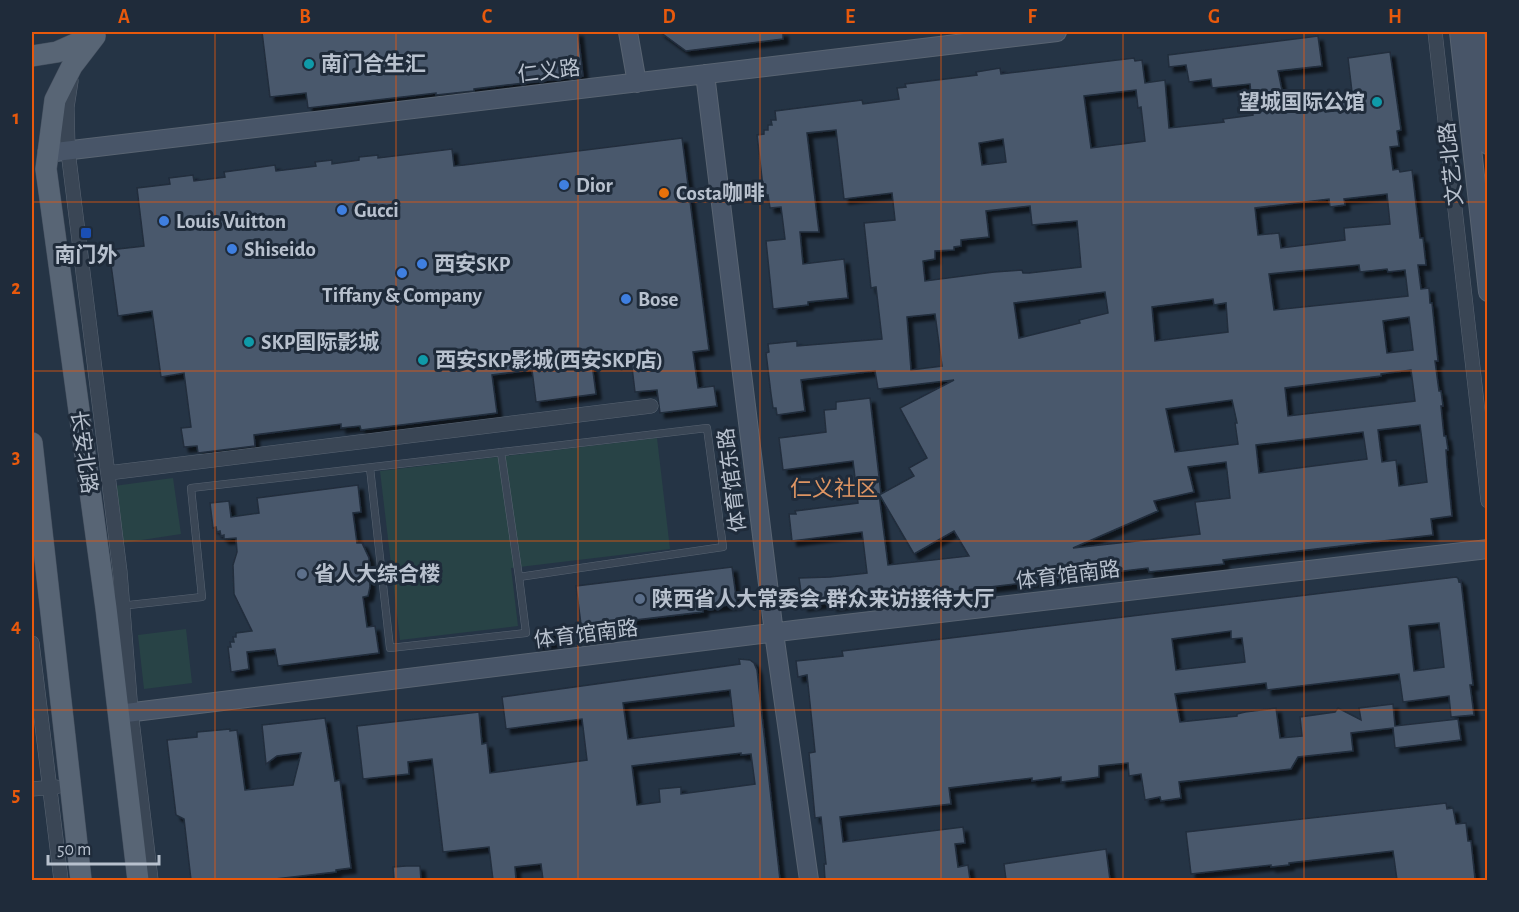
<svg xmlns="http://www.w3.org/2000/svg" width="1519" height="912" font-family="'Alegreya Sans','Noto Sans SC',sans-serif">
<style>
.green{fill:#284346}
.building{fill:#49586c;stroke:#212d3c;stroke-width:1.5;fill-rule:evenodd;filter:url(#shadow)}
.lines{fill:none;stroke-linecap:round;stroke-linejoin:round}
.lane-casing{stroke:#596472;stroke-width:8}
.street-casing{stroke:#596472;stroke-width:15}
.secondary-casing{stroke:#596472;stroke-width:20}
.primary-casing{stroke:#444f5e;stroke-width:22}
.lane{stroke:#3a4655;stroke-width:7}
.street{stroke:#3a4655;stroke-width:14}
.secondary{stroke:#485568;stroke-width:18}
.primary{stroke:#586575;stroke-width:21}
.grid{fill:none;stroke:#e8590c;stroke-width:1.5;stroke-opacity:0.55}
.culture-dot{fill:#0f9aa8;stroke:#1f2b3a;stroke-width:2}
.shop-dot{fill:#3f7fe0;stroke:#1f2b3a;stroke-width:2}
.food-dot{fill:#e8710a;stroke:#1f2b3a;stroke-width:2}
.transit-dot{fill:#1a4fb4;stroke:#1f2b3a;stroke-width:2}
.service-dot{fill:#5c6f8a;stroke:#1f2b3a;stroke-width:2}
.labels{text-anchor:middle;stroke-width:6;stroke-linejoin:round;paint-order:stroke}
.poi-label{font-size:21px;font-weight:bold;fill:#b8c1ce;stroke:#1f2b3a;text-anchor:start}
.street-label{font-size:21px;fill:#b8c1ce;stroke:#1f2b3a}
.neighbourhood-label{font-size:22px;fill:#de9563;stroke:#1f2b3a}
.neatline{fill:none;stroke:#e8590c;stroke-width:2}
.grid-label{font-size:20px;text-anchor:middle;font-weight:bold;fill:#e8590c}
</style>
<defs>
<filter id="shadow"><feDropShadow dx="5" dy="5" stdDeviation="1.5" flood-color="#0009"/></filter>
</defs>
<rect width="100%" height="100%" fill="#253445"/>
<path class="green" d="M657,438L670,549L511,568L518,626L400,640L380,471Z
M173,478L181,534L122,543L114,486Z
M186,629L192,683L144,689L138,635Z"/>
<path class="building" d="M262,32H578L583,76L474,89V91L436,95V93L308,108L306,93L270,97Z
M660,32H783V39L686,51Z
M1318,36L1322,66L1278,71L1283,95L1287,94L1288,102L1352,92L1348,58L1390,52L1401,130L1397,131L1399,146L1390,147L1393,170L1399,169L1400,172L1412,170L1420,238H1423L1426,265H1418L1421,289L1429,288L1430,303H1432L1438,361H1435L1439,391H1441L1443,406H1441L1444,436H1446L1448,450H1446L1447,465L1452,516L1431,519L1433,535L1223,560L1224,564L1149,572L1148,568L832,606V602L803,606L799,578L830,577L867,573L862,532L792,541L789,514H796L795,511L858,503L853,461L783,470L779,438L826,432L824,410L836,409V402L870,398L881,494L914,476L909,468L927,458L900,408L954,380L878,389L875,371L801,380L805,411L777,415L776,408H773L771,394L766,353L769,352L768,344L797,341V346L882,339L876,287L871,288L864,223L895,220L892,193L844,199L836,130L807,133L819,232H800L803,264L844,259L848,298L808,302V305L773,309L766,241L785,239L781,207L770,208L768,195L764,196L757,135L764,134V130H768V125H772L771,120H776L775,111L862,100L863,104L899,99L897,88L906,87L905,84L977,75L976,72L1000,68L1001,74L1134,58L1135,61L1142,60L1145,83L1165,80L1169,128L1224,122L1223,119L1253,115L1250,84L1212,88L1211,79L1189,82L1186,65L1169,67L1168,55ZM1136,90L1138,108L1141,107L1145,141L1091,148L1084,96ZM1003,139L1006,162L982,165L979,143ZM1387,194L1390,224L1344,228L1345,240L1281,248L1279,233L1258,235L1255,208L1329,199L1330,207L1345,205L1344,199ZM1030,206L1032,225L1077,221L1081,267L1029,273H1023L1022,270L994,272L925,281L923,261L935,259V251L954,250V247L961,246V240L989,237L986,211ZM1359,265L1360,272L1387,269L1388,272L1405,270L1408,296L1274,310L1269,274ZM1105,292L1108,313L1079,320L1080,323L1019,338L1014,303ZM1213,299L1214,305L1226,303L1228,332L1155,341L1152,307ZM935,314L942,366L911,370L907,317ZM1409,317L1413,350L1387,353L1383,321ZM1411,370L1415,401L1288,416L1285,388L1381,376V374ZM1232,400L1237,423H1235L1238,444L1175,452L1166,409ZM1420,425L1427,482L1399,486L1396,460L1382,462L1378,430ZM1363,432L1367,459L1259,473L1256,445ZM1226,462L1230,498L1195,502L1200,534L1073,548L1158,511L1154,501L1194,492L1188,467ZM879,494L914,554L954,531L969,556L888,565Z
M682,138L709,350L693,352L698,388L714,386L717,406L660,413L657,390L635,392L631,359L592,364L596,394L536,402L532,370L492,375L497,413L361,430L360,426L341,428V424L254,435L255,446L198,453L197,446L184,447L181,428L191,427L184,373L161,377L152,311L118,316L109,250L144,246L137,188L170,184L169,178L193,175L194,181L225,177L224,172L254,168L275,165L276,171L316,166L315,162L332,160V164L359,160V157L378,155V158L452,149L454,166L464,165Z
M358,485L361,512L353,513L357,543H362L369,558L370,587L368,596L363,597L367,627L375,626L379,653L278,666L275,649L247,652L249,669L231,672L228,647H231L230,642H234L233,637H236V633L252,631L234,594L233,565L237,552L236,538L224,539V535L221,536L220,531L217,532L216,527L213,528L210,503L229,501L231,517L259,513L257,498Z
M732,567L737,604L703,608V612L627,621V627L582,632L576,586Z
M1456,577L1458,578L1459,582L1461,581L1473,685H1470L1474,715L1451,717L1449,696L1403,702L1399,674L1267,690L1266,683L1175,694L1180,722L1237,716V714L1245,712L1276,708L1280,738L1302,736L1300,717L1335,712L1338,708L1361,720L1359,708L1393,704L1395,726L1458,719L1461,740L1395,748L1393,728L1351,733L1353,751L1298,757L1291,769L1179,782L1181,798L1161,801L1160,797L1145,800L1141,774L1129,776L1128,763L1099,766V777L1092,778L1061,782V777L1032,781V778L949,788L951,804L840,817L843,842L963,827L965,843L955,844L958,867L968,865L970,880H825L824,864H826L821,817L815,818L813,796L809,753L815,752L807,675L798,677L796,661L843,656L842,651ZM1439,623L1444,667L1414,671L1409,626ZM1231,631V639L1242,638L1245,662L1176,670L1172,639Z
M551,628L553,643L537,645L535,630Z
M739,659L750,660L754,663L757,670L780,880H543L541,864L515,867L516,880H493L489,847L443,852L432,759L408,762L409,774L363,779L357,726L479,712L482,744L487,743L490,773L587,760L582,719L506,729L502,697L740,664ZM730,690L734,726L628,739L623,703ZM741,753V755L751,754L755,784L681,794V787L659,789L660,802L637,805L632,766Z
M325,718L335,781L340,780L351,868L336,870V872L275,879L191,880L184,819L176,815L167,740L197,737V732L230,729V731L237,730L245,790L293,785L301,753L277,756L266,764L262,725Z
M1446,803L1447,809L1453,808L1456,824L1466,823L1468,841H1471L1475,879L1472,880H1397L1393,851L1289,863V865L1271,867V865L1191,874L1186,832Z
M1106,849L1110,880H1006L1004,864Z
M406,866H420L421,880H394L393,867Z"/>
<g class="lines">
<g class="lane-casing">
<path id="lane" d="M370,468L390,648L526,633L519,577
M120,606L202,597L191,488C363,469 535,448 707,428L723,547L519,577L501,452"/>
</g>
<g class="street-casing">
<path id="street" d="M1435,32L1488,501
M71,81L67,107L68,151L120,572L131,712L151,880
M108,473L651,406
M32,643L61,880
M32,789L56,787"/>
</g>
<g class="secondary-casing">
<path id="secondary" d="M628,32L637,83
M1459,32L1488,292
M1475,32L1488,145
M705,74L774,633L809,880
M47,153L1057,32
M118,714L794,630L1488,549"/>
</g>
<g class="primary-casing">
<path id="primary" d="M95,36L72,66L55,100L46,169L106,608L138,880
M32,56L57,52L93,36
M32,443L81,880"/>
</g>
<use href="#lane" class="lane"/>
<use href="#street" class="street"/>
<use href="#secondary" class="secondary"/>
<use href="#primary" class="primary"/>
</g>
<path class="grid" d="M215,32V880M396,32V880M578,32V880M760,32V880M941,32V880M1123,32V880M1304,32V880M32,202H1488M32,371H1488M32,541H1488M32,710H1488"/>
<g class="culture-dot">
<circle cx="309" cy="64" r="6"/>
<circle cx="1377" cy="102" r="6"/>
<circle cx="249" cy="342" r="6"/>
<circle cx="423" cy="360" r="6"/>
</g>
<g class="shop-dot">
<circle cx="564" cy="185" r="6"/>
<circle cx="342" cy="210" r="6"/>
<circle cx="164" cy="221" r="6"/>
<circle cx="232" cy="249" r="6"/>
<circle cx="422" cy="264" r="6"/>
<circle cx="402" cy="273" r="6"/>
<circle cx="626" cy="299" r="6"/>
</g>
<circle class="food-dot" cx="664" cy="193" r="6"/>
<rect class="transit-dot" x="80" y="227" width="12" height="12" rx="3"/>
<g class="service-dot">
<circle cx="302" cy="574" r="6"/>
<circle cx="640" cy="599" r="6"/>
</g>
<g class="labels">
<g class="poi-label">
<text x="321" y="71">南门合生汇</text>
<text x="1365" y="109" text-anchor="end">望城国际公馆</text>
<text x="576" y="192">Dior</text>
<text x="676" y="200">Costa咖啡</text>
<text x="354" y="217">Gucci</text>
<text x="176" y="228">Louis Vuitton</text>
<text x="244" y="256">Shiseido</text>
<text x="86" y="262" text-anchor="middle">南门外</text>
<text x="434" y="271">西安SKP</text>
<text x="402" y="302" text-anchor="middle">Tiffany &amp; Company</text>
<text x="638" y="306">Bose</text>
<text x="261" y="349">SKP国际影城</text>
<text x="435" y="367">西安SKP影城(西安SKP店)</text>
<text x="314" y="581">省人大综合楼</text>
<text x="652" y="606">陕西省人大常委会-群众来访接待大厅</text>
</g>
<g class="street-label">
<text transform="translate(549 71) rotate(-7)" y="7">仁义路</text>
<text transform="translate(1451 164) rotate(-96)" y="7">文艺北路</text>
<text transform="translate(84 452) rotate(82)" y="7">长安北路</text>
<text transform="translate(732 480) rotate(-97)" y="7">体育馆东路</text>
<text transform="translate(1068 575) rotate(-7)" y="7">体育馆南路</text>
<text transform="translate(586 634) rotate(-7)" y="7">体育馆南路</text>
</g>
<g class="neighbourhood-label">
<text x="834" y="496">仁义社区</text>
</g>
</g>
<rect width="1519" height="912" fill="none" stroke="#1f2b3a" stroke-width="66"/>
<path d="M48 855v9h111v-9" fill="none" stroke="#b8c1ce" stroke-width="3"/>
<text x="57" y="855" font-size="18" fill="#b8c1ce" stroke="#1f2b3a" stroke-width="4.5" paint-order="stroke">50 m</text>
<rect x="33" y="33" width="1453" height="846" class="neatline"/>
<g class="grid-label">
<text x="124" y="23">A</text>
<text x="305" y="23">B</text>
<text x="487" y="23">C</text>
<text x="669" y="23">D</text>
<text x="850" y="23">E</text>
<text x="1032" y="23">F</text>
<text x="1214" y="23">G</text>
<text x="1395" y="23">H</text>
<text x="16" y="124">1</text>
<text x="16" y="294">2</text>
<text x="16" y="463">3</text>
<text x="16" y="632">4</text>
<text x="16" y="801">5</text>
</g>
</svg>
